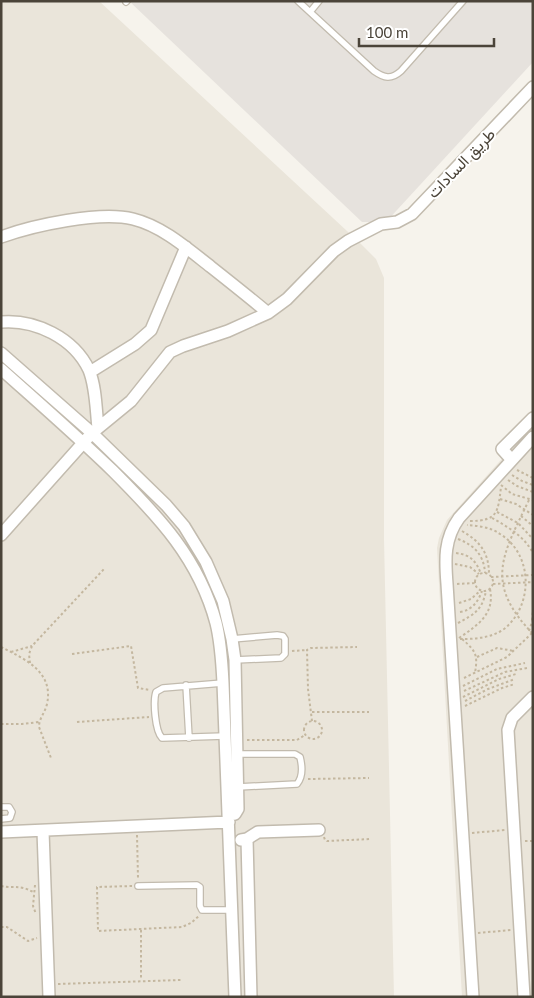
<svg xmlns="http://www.w3.org/2000/svg" width="534" height="998" font-family="Lato,Vazirmatn,sans-serif">
<style>
.residential{fill:#eae5da}
.industrial{fill:#e6e2dd}
.lines{fill:none;stroke-linecap:round;stroke-linejoin:round}
.lane-casing{stroke:#c2bbae;stroke-width:8}
.street-casing{stroke:#c2bbae;stroke-width:14}
.path{stroke:#c4b79f;stroke-width:2;stroke-dasharray:2.5 2.5;stroke-linecap:butt}
.lane{stroke:#fff;stroke-width:5.5}
.street{stroke:#fff;stroke-width:11}
.labels{text-anchor:middle;stroke-width:4;stroke-linejoin:round;paint-order:stroke}
.street-label{font-size:16px;fill:#4b4439;stroke:#fff}
</style>
<rect width="100%" height="100%" fill="#f6f3ec"/>
<path class="residential" d="M1,1H99L361,244L376,259L384,278V539L394,997H1Z
M533,424V997H462L437,548L439,538L447,520Z"/>
<path class="industrial" d="M129,1H533V62L386,222H362Z"/>
<g class="lines">
<g class="lane-casing">
<path id="lane" d="M298,1L374,71C384,78 391,80 401,71L463,1
M126,2L127,1
M310,12L319,1
M232,639L277,635L283,636L285,639V654L281,658L235,660
M223,683L163,688L156,692C153,701 155,731 162,738L225,736
M186,685L189,738
M237,754H295L300,757C302,765 303,777 297,784L238,787
M1,807H9L12,812L10,818L1,819
M138,886L197,885L200,887V906L202,910H232"/>
</g>
<g class="street-casing">
<path id="street" d="M1,237C34,225 100,211 133,219C162,226 188,249 211,267C230,282 249,297 268,313
M1,322C35,319 74,338 89,370C96,387 96,410 98,428
M1,353L92,433L166,505L184,526L206,562L223,601L232,639L235,660L238,809L235,814L229,815
M1,369C39,403 77,436 113,471C159,517 199,559 216,623C221,643 222,663 223,683L235,997
M90,372L135,344L151,330L186,247
M511,459L502,449L533,418
M1,535L92,433L131,401L170,352L183,346L228,331L268,313L287,299L334,251L348,241L381,224L397,222L412,214L533,87
M43,831L49,997
M1,832L229,822
M247,839L251,997
M241,840L247,839L258,832L319,830
M473,997L447,584C445,559 444,539 459,518L533,437
M524,997L508,730L512,718L533,697"/>
</g>
<path class="path" d="M517,470L533,478
M512,475L522,481L533,485
M508,480L517,486L533,492
M501,485L512,494L533,500
M500,499L516,504L533,515
M529,500C502,556 484,583 533,634
M497,512L518,523L533,539
M521,516L533,526
M492,518C508,527 524,536 533,553
M470,521C498,521 498,512 501,487
M462,531C481,542 489,553 489,575
M458,539C474,545 484,555 485,573
M456,553C471,555 476,561 481,574
M455,564L470,567L479,574
M475 582a9 9 0 1 1 18 0a9 9 0 1 1-18 0Z
M491,577L533,575
M457,584L475,583
M493,584L533,582
M459,603L471,599L480,591
M460,612C472,610 478,602 482,591
M532,620L533,610
M458,623C475,614 482,610 486,591
M529,631L533,619
M459,638C478,625 495,614 490,589
M460,639C475,639 491,638 504,629C534,605 533,554 500,534C491,527 478,526 467,525
M462,639C476,651 478,655 475,673
M1,647C25,659 54,672 47,704C45,713 39,718 39,727L51,758
M292,651L307,650
M11,652L32,646
M72,654L131,646L138,688L150,690
M477,657L497,648L514,651
M30,663L29,654L32,646L104,569
M464,678L507,657L532,633
M463,686L497,669L525,663
M464,691L505,672L527,668
M463,697L499,679L516,674
M465,701L488,689L515,679
M465,706L502,688L515,684
M312,712H369
M304 730a9 9 0 1 1 18 0a9 9 0 1 1-18 0Z
M312,721L308,689L307,650L311,648L357,647
M77,722L149,717
M1,724H22L39,722
M247,740H297L305,735
M308,779L369,778
M472,833L505,830
M137,835L138,878
M324,837L325,840L327,841L371,839
M525,841H533
M35,885L33,906L36,914
M1,886C15,889 19,884 33,892
M132,886L97,887L98,931L182,927L191,923L200,915
M1,927H7L28,941L37,938
M141,930V980
M478,933L511,930
M58,984L181,980"/>
<use href="#lane" class="lane"/>
<use href="#street" class="street"/>
</g>
<g class="labels">
<g class="street-label">
<text transform="translate(461 163) rotate(-46)" y="6">طريق السادات</text>
</g>
</g>
<rect width="534" height="998" fill="none" stroke="#4b4439" stroke-width="5"/>
<path d="M359 38v8h135v-8" fill="none" stroke="#4b4439" stroke-width="2.5"/>
<text x="366" y="38" font-size="15" fill="#4b4439" stroke="#ffffff" stroke-width="4" paint-order="stroke">100 m</text>
</svg>
